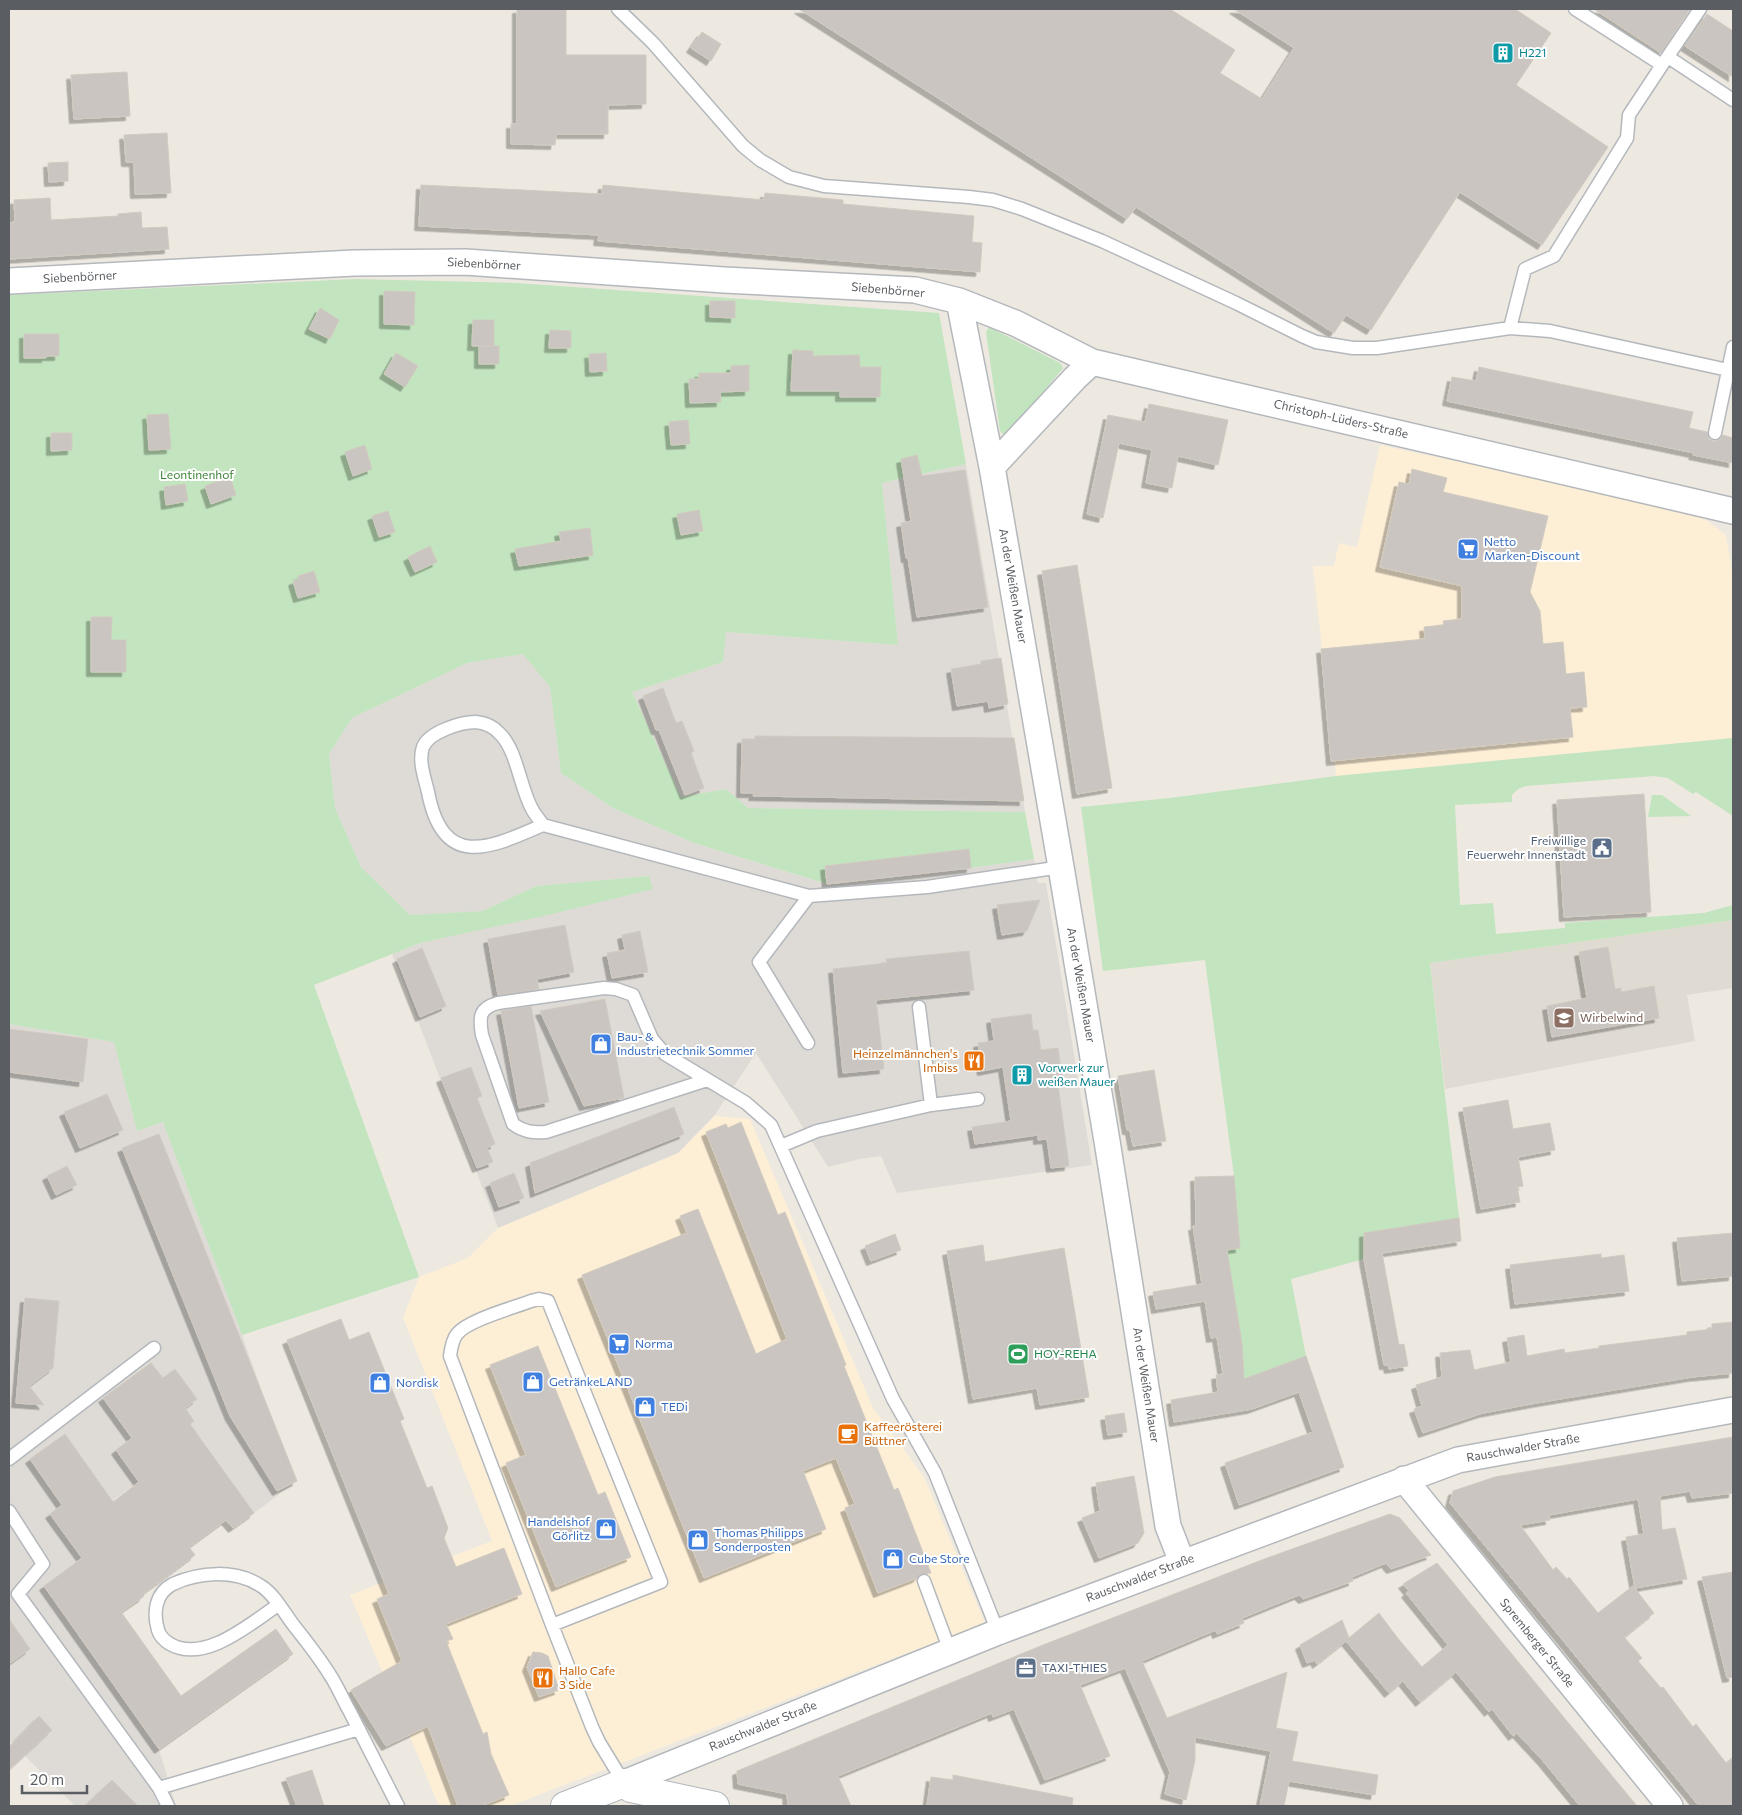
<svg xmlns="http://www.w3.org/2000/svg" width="1742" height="1815" font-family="Commissioner,sans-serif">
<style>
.commercial{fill:#fdefd6}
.industrial{fill:#dedbd6}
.education{fill:#dfdad2}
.green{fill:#c2e4be}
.building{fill:#cac5c1;stroke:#d1cac0;filter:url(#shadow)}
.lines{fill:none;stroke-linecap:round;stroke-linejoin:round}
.lane-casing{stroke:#b4b8bc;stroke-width:15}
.street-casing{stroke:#b4b8bc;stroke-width:28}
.secondary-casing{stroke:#b3b7bc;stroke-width:30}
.lane{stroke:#fff;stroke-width:12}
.street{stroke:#fff;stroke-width:25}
.secondary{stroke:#fff;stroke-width:28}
.labels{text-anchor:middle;stroke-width:4;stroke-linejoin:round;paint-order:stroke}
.culture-label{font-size:12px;fill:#0d838f;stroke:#fff;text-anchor:start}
.street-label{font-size:12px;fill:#5a5e62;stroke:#fff}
.park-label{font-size:12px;fill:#3c8536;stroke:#fff}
.shop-label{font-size:12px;fill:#366cbe;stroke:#fff;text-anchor:start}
.service-label{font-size:12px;fill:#4e5e75;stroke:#fff;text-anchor:end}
.education-label{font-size:12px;fill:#785e54;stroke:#fff;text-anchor:start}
.food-label{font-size:12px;fill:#c56008;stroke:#fff;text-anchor:start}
.leisure-label{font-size:12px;fill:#27864d;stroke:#fff;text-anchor:start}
</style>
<defs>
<filter id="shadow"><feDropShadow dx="-4.5" dy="4.5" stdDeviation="0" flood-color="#0004"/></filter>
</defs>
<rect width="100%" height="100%" fill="#ede9e1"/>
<path class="commercial" d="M1380,445L1697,513L1726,535L1733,576V738L1336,776L1313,566H1334L1339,543L1357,547Z
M714,1116L750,1119L873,1408L924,1477L985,1623L510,1806H439L350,1595L492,1541L403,1318L419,1277L468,1258L498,1228L678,1153Z"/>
<path class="industrial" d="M966,464L1025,812L748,808L726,789L681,797L632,692L723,662L725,632L898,645L882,483Z
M523,653L550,687L561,773L613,808L694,843L826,884L825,866L969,849L972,868L1034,859L1038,883H1046L1092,1165L897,1193L881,1156L860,1159L828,1167L756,1053L714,1116L678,1153L498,1228L392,954L420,943L652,889L649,876L536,886L483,911L410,915L361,867L335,808L329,754L352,718L467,663Z
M9,1024L114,1042L137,1131L163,1122L242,1335L266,1403L297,1481L254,1513L201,1438L113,1500L129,1521L44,1586L159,1749L176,1806H75L9,1740Z"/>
<path class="education" d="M1733,920V988L1687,995L1695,1041L1445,1089L1430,963Z"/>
<path class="green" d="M355,279L516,283L939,313L966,464L882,483L898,645L726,632L723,662L632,692L681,797L726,789L748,808L1025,812L1034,859L971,868L969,849L825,866L827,884L694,843L613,808L561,773L550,687L523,654L467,663L352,718L329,754L335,808L361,867L410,915L483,911L536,886L649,876L653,889L552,914L420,943L314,985L419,1277L242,1335L163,1122L137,1131L114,1042L9,1024V295Z
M989,327L1060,363L1063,368L1008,435H1004L1000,431L986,332Z
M1733,738V816L1696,792L1693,794L1668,778L1654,776L1526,786L1518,789L1512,795V802L1455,805L1460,905L1493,903L1496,934L1565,928V923L1704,913L1733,905V920L1430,963L1459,1218L1364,1259L1291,1279L1306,1356L1244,1379L1226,1250L1240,1248L1234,1176L1205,960L1103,971L1081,807L1170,798L1336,776Z
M1652,795H1662L1691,816L1648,817Z"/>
<path class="building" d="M517,9H566V55H646V104L608,105V134H556L555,145L511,144V124H517Z
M799,9H1170L1235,50L1220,73L1262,99L1294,48L1234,9H1515L1551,33L1516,85L1608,147L1542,245L1460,192L1371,330L1346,315L1334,333L1136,207L1127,219Z
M1594,9H1690L1661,53Z
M1707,14L1733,31V77L1685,46Z
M702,32L721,44L711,61L691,48Z
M127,72L130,116L74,119L71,75Z
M167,133L171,193L135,194L134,162H126L124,135Z
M68,162V181L49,182L48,163Z
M421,185L602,194L603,185L764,200L765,193L843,200V204L974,216L972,242L982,243L980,272L598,241L599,235L419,226Z
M50,198L51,220L118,216V214L141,212L142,228L167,227L169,249L9,259V223L15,222L14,200Z
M384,291L415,292L414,325L384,324Z
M710,301H735V318L710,317Z
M320,308L339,320L330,339L309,329Z
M473,320H494V346H472Z
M550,330L571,331V348H549Z
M24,334H59V356H46V358H24Z
M479,346H499V364H479Z
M793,350L813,351V356L859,355L860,367H881L880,397H840V391H791Z
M396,353L418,366L405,387L384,374Z
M606,353L607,371L590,372L589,354Z
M749,365V391L720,392L721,402L690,403L689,379H699V373H731V366Z
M1479,367L1693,412L1689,428L1707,432L1709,439L1713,441H1718L1723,435L1733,438V463L1693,455L1694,453L1447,401L1452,377L1476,381Z
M1149,404L1228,420L1218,465L1178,456L1172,488L1146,483L1152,450L1119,443L1103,518L1087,514L1108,415L1145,422Z
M168,414L171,449L149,450L147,415Z
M688,420L690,444L671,445L669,422Z
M51,433H72V450L51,451Z
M365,445L372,469L353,476L345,452Z
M917,455L922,476L965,470L988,607L917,617L908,558H906L901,523L911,521L901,459Z
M1412,469L1447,478L1443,492L1548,516L1530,592L1540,611L1543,644L1563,642L1566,674L1584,672L1587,707L1570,708L1573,737L1331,761L1321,649L1425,639L1424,627L1444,625L1443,621L1462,619V586L1380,567L1399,482L1409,484Z
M230,477L236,495L211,504L205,486Z
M185,484L188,501L166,505L164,487Z
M699,510L703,531L681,535L677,514Z
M388,511L395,532L379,537L372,516Z
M590,528L593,555L519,566L515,549L561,541L559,532Z
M430,546L437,562L415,572L408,557Z
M1077,565L1112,788L1077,794L1042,571Z
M314,571L320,592L298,598L293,581L299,579L298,576Z
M91,617H112L111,640H126V672H91Z
M1001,658L1008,704L989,708L988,701L957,706L951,669L981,664V661Z
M663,688L676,723L682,721L694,751L691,753L704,788L685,795L659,730H656L643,696Z
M755,736L1014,738L1024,801L753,796L754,793H741L742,739H755Z
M1644,794L1651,912L1564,917L1557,800Z
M969,849L971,868L827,884L825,866Z
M1040,900L1027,931L1002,935L997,905Z
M565,925L574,972L537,979L539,989L498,995L488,939Z
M640,931L648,972L612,978L607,953L625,950L622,935Z
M1608,947L1615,989L1621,988V992L1654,986L1659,1018L1552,1037L1547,1006L1587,998L1579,952Z
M422,948L446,1006L420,1017L397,959Z
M969,951L974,990L876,1000L884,1069L843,1073L833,969L887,963L886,959Z
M605,999L624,1098L584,1106L540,1011Z
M531,1006L549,1102L519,1108L501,1011Z
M1031,1014L1033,1030H1038L1041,1050L1058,1048L1062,1076L1057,1077L1069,1166L1051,1168L1047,1139L1038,1140V1135L975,1144L972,1127L1011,1121L1003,1067L982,1071L978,1043L994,1041L991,1019Z
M9,1029L88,1039L83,1082L9,1072Z
M471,1067L482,1096L477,1098L495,1144L487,1148L493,1162L477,1168L441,1078Z
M1154,1070L1166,1141L1133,1146L1130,1130H1127L1118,1076Z
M107,1094L123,1130L80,1148L64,1112Z
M1508,1100L1513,1129L1550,1123L1555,1150L1518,1157L1523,1186L1517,1187L1520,1202L1481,1209L1463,1108Z
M674,1107L684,1134L535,1193L530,1163Z
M741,1122L778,1215L785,1212L846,1365L844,1366L894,1490L898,1488L931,1573L921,1574L917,1578L878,1593L845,1508L855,1504L836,1458L803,1471L826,1529L704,1578L582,1275L687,1233L680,1216L698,1209L756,1354L787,1339L706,1132L726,1124L728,1128Z
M159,1134L297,1481L277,1491L230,1416L122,1148Z
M67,1166L77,1185L56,1195L47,1176Z
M514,1173L524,1198L499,1207L490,1183Z
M1234,1176L1240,1248L1227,1250L1242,1344L1244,1379L1306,1356L1344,1467L1239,1505L1225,1463L1313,1432L1299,1392L1252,1409L1174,1422L1171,1400L1218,1392L1216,1375L1223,1374L1217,1337L1211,1338L1205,1301L1156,1309L1153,1292L1202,1284L1193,1226H1196L1195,1177Z
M1459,1218L1461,1241L1382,1253L1399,1345L1404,1344L1408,1366L1389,1369L1388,1365H1384L1364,1259V1233Z
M1733,1233V1276L1682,1281L1677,1238Z
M895,1234L901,1250L871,1261L865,1246Z
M983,1245L985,1262L1064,1248L1089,1397L1040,1405L1037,1388L973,1399L947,1251Z
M1601,1254V1258L1624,1255L1629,1291L1515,1304L1510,1265Z
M25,1298L59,1301L53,1368L29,1386L44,1405L16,1403Z
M341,1319L349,1340L369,1332L404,1419L400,1421L427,1488L432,1486L448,1528L444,1538L456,1567L504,1548L522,1594L446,1624L453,1639L446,1641L483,1734L487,1732L491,1754L509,1795L481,1806H458L428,1726L386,1746L351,1690L402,1661L377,1599L389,1594L287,1340Z
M1733,1322V1373L1692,1377L1536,1403L1483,1413L1423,1433L1414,1409L1422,1406L1416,1385L1442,1377L1440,1353L1470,1350L1474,1370L1511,1362L1507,1338L1524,1335L1527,1356L1564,1349L1565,1353L1599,1348V1346L1687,1335V1332L1712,1329V1324Z
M538,1346L598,1495L605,1492L631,1557L556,1587L506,1463L526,1455L490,1365Z
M151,1363L163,1378L175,1369L197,1399L185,1408L194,1421L190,1424L254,1513L233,1528L226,1520L189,1547L195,1555L145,1592L143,1597L121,1612L181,1696L276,1629L293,1654L159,1749L44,1586L82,1558L50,1514L62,1505L30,1459L65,1434L113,1502L139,1482L116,1450L132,1438L103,1398Z
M1124,1413L1127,1432L1108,1435L1105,1416Z
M1733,1437V1493L1692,1498L1690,1491L1660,1496L1662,1530L1675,1528L1687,1579L1635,1588L1626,1537L1644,1534L1638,1499L1549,1515L1550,1520L1520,1525L1553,1570L1556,1567L1567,1579L1569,1577L1598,1613L1633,1586L1654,1613L1624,1637L1642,1658L1638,1661L1661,1688L1663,1687L1693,1727L1696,1724L1726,1763L1733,1757V1806H1699L1450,1503L1453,1491L1495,1477Z
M1134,1476L1144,1533L1138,1543L1099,1558L1082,1518L1100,1511L1096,1483Z
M1390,1514L1400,1518L1431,1555L1391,1569L1386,1563L1352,1577L1353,1581L1303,1599L1299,1595L1242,1618L1244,1623L1217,1634L1216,1630L1142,1661L1167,1718L1287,1672L1276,1728L1298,1732L1292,1761L1378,1775L1375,1795L1289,1781L1284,1806H1260L1271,1751L1195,1737V1760L1186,1800L1165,1794L1170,1772L1125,1668L1080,1685L1110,1756L1045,1780L1014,1709L993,1717L992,1713L838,1776L851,1806H788L787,1794L738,1784L737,1771L1043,1645L1182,1591L1267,1558Z
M1437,1563L1566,1720L1637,1806H1580L1543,1761L1517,1733L1513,1736L1492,1709L1489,1712L1456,1672L1420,1702L1403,1681L1389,1693L1346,1641L1317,1664L1315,1660L1307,1663L1300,1645L1342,1620L1349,1638L1379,1613L1396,1636L1422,1667L1448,1645L1406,1593L1409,1591L1403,1584Z
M1733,1572V1677L1727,1678L1702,1577Z
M9,1619L30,1649L9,1664Z
M533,1652L542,1653L548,1656L559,1690L539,1697L527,1667Z
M39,1716L52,1730L9,1770V1747Z
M312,1770L324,1806H297L286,1778Z
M953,1775L1073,1798L1072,1806H927L931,1777L953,1780Z
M112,1780L138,1806H85Z"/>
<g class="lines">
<g class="lane-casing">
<path id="lane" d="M618,9L653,43L743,146L760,160L789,177L824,186L969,197L993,200L1022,209L1102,241L1236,303L1302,336L1316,342L1353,348H1377L1510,328
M1575,9L1662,65L1700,9
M1668,57L1733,100
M1662,65L1629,115L1627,138L1554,256L1525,269L1510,328L1550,331L1728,370
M1715,433L1733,347
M543,825C490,848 443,871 428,792C425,779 418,761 423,747C429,732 461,722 476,722C485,723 493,726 499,733C517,749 520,788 532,809C535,815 540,820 543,825L809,896L927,887L1061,867
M919,1007L931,1105
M808,1043L759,962L809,896
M707,1080L546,1132C533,1133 524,1132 513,1124L482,1035C479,1017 479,1008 498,1003L604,988L616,989L633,995L652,1039L665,1054L746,1103L771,1125L893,1399L935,1473L998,1632
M781,1146L817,1131L931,1105L978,1099
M9,1459L154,1348
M9,1511L43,1564L18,1594L159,1788L168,1806
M924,1581L950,1651
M278,1605C251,1623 205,1664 170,1644C165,1641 160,1637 158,1630C153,1613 155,1593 173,1584C199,1572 235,1569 261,1586C274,1594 283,1611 292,1623C305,1640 319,1657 330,1675C338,1687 343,1700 350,1712C366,1743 382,1775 398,1806
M552,1625L661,1582L548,1301L539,1299L531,1301C513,1308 468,1320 457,1334C452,1340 451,1349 450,1356L552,1625L592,1727L599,1742L624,1783
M159,1788L359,1729"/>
</g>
<g class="street-casing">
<path id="street" d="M9,281L354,263L465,262L724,280L915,290L959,301L1015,323L1092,362L1733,511
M959,301L992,467L1061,867L1107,1141L1168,1526L1182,1562
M992,467L1075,378L1092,362
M1404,1479L1670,1806
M624,1783L998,1632L1458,1460L1733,1410"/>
</g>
<g class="secondary-casing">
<path id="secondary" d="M565,1806L624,1783L631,1788L715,1806"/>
</g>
<use href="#lane" class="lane"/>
<use href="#street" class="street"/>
<use href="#secondary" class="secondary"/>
</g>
<defs>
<g id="building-square" transform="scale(1.125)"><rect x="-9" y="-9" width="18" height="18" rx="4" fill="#0f9aa8" stroke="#fff"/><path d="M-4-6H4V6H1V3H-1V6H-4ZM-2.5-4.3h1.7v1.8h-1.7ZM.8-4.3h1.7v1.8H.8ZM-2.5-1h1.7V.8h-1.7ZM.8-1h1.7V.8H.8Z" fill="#fff"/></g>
<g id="supermarket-square" transform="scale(1.125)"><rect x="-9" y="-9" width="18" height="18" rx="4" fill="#3f7fe0" stroke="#fff"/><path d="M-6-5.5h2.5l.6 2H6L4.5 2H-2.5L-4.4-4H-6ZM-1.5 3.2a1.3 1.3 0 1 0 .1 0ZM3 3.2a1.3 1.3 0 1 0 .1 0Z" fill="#fff"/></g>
<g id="civic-square" transform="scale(1.125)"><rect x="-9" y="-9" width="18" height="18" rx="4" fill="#5c6f8a" stroke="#fff"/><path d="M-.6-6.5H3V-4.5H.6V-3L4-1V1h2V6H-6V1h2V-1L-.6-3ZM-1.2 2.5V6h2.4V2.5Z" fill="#fff"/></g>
<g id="school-square" transform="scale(1.125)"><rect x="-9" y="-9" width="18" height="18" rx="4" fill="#8d6e63" stroke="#fff"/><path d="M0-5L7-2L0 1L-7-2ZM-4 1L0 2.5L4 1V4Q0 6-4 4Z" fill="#fff"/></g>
<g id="shop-square" transform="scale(1.125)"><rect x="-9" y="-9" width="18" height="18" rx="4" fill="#3f7fe0" stroke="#fff"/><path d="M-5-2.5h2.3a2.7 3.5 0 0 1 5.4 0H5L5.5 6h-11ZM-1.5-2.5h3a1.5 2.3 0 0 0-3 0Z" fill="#fff"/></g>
<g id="restaurant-square" transform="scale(1.125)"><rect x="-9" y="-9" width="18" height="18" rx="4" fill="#e8710a" stroke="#fff"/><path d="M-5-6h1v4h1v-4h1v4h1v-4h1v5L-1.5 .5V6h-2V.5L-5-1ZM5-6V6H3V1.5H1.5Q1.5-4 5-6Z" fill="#fff"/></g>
<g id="stadium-square" transform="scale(1.125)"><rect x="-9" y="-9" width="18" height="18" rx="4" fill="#2e9e5b" stroke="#fff"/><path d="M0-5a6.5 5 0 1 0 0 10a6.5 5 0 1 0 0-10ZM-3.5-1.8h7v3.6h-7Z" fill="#fff"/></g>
<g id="cafe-square" transform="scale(1.125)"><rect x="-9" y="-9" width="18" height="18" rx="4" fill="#e8710a" stroke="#fff"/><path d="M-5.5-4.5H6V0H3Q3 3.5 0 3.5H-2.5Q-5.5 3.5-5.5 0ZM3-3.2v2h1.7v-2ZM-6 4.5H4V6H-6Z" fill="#fff"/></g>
<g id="office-square" transform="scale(1.125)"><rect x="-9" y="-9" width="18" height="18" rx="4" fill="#5c6f8a" stroke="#fff"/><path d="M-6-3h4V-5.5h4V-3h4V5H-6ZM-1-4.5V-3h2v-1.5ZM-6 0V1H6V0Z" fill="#fff"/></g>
</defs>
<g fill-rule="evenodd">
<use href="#building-square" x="1503" y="53"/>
<use href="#supermarket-square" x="1468" y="549"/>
<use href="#civic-square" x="1602" y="848"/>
<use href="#school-square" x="1564" y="1018"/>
<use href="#shop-square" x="601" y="1044"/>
<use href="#restaurant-square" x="974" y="1061"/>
<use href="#building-square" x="1022" y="1075"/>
<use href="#supermarket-square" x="619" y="1344"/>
<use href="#stadium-square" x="1018" y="1354"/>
<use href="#shop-square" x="533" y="1382"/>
<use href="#shop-square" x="380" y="1383"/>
<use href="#shop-square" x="645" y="1407"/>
<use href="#cafe-square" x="848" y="1434"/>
<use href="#shop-square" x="606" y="1529"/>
<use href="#shop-square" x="698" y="1540"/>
<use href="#shop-square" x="893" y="1559"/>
<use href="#office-square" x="1026" y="1668"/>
<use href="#restaurant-square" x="543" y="1678"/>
</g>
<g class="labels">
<g class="culture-label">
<text x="1519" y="57">H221</text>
<text x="1038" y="1072">Vorwerk zur<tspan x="1038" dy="14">weißen Mauer</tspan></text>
</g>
<g class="street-label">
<text transform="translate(484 264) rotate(3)" y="4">Siebenbörner</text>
<text transform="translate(80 277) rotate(-3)" y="4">Siebenbörner</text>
<text transform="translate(888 290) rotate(5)" y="4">Siebenbörner</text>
<text transform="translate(1341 419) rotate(13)" y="4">Christoph-Lüders-Straße</text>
<text transform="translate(1013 586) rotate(80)" y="4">An der Weißen Mauer</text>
<text transform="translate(1081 985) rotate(80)" y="4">An der Weißen Mauer</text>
<text transform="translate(1146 1385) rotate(81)" y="4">An der Weißen Mauer</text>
<text transform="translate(1523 1448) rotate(-10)" y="4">Rauschwalder Straße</text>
<text transform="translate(1140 1578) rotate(-21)" y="4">Rauschwalder Straße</text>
<text transform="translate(1537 1643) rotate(51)" y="4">Spremberger Straße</text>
<text transform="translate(763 1726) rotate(-22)" y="4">Rauschwalder Straße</text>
</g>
<g class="park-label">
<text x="197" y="479">Leontinenhof</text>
</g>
<g class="shop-label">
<text x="1484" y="546">Netto<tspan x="1484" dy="14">Marken-Discount</tspan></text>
<text x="617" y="1041">Bau- &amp;<tspan x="617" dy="14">Industrietechnik Sommer</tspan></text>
<text x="635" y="1348">Norma</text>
<text x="549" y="1386">GetränkeLAND</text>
<text x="396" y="1387">Nordisk</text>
<text x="661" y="1411">TEDi</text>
<text x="590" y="1526" text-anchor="end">Handelshof<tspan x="590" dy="14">Görlitz</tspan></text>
<text x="714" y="1537">Thomas Philipps<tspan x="714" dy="14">Sonderposten</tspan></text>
<text x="909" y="1563">Cube Store</text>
</g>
<g class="service-label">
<text x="1586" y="845">Freiwillige<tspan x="1586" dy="14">Feuerwehr Innenstadt</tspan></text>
<text x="1042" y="1672" text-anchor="start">TAXI-THIES</text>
</g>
<g class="education-label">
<text x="1580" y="1022">Wirbelwind</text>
</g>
<g class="food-label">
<text x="958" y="1058" text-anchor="end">Heinzelmännchen's<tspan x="958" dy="14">Imbiss</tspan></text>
<text x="864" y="1431">Kaffeerösterei<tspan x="864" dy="14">Büttner</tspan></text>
<text x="559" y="1675">Hallo Cafe<tspan x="559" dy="14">3 Side</tspan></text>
</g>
<g class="leisure-label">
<text x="1034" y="1358">HOY-REHA</text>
</g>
</g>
<rect width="1742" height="1815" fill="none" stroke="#5a5e62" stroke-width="20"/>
<path d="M22 1785v8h65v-8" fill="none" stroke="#5a5e62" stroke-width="2.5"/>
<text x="30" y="1785" font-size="15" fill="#5a5e62" stroke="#ffffff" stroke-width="4" paint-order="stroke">20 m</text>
</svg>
